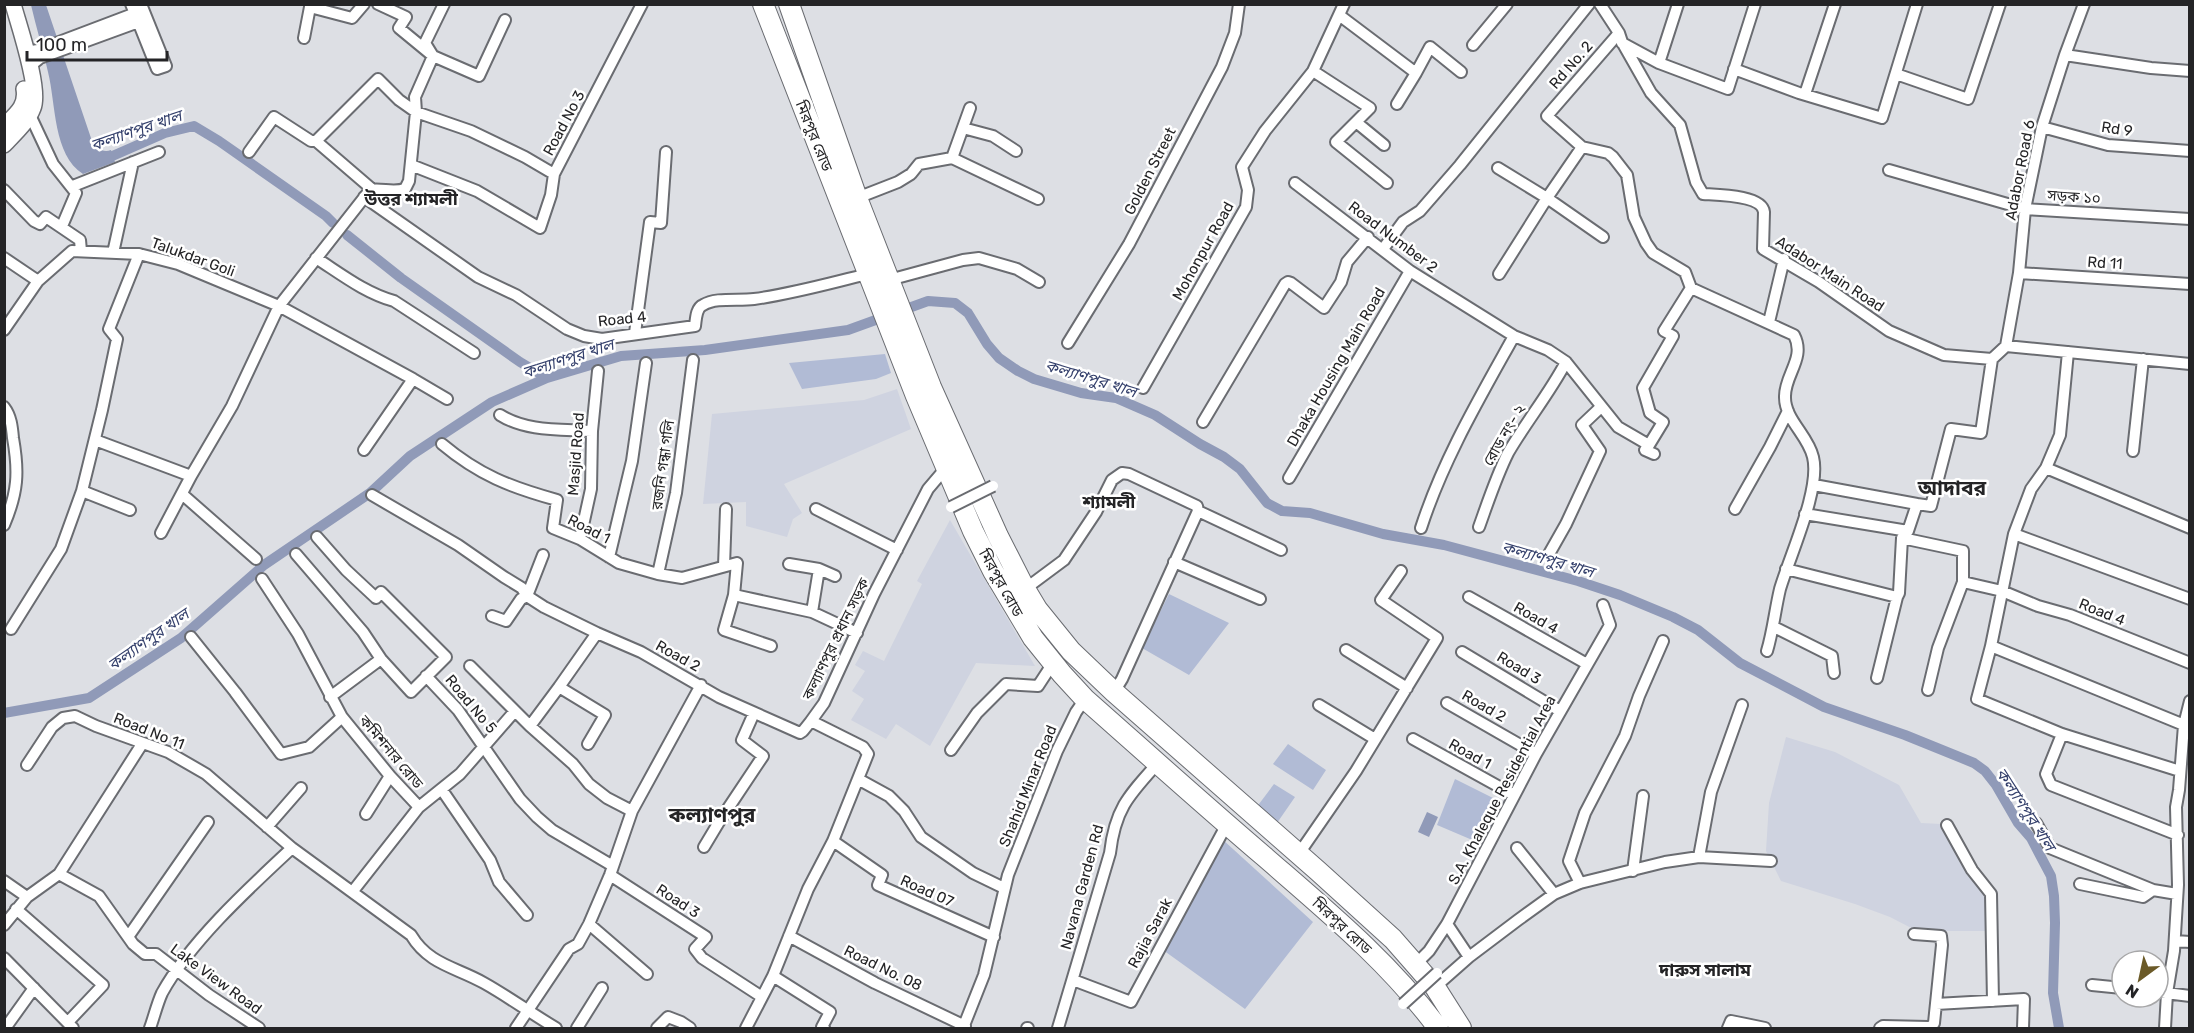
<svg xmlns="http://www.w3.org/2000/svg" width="2194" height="1033" font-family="Rubik,'Noto Sans Bengali',sans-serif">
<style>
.built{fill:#cfd3e0}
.green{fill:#b1bbd5}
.water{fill:#909ab8}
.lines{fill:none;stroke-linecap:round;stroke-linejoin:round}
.canal{stroke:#909ab8;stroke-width:10}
.street-casing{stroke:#6a6c71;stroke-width:14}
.secondary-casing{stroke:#6a6c71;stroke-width:18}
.highway-casing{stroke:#6a6c71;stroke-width:22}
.street{stroke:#fff;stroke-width:10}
.secondary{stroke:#fff;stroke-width:15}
.highway{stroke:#fff;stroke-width:20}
.street-bridge-casing{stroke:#6a6c71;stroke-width:14;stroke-linecap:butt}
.street-bridge{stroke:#fff;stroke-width:10}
.labels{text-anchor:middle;stroke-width:5;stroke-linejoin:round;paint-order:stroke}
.street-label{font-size:15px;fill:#242426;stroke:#fff}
.water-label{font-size:16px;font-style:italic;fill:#333f6b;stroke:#fff}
.quarter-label{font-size:18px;font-weight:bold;fill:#242426;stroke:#fff}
.district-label{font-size:21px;font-weight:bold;fill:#242426;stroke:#fff}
</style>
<rect width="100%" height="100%" fill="#dddfe4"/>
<path class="built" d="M897,389L911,429L784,484L802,513L793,519L787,537L746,526V502L703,504L712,414L864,400Z
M950,520L1035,666L976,663L930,746L896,724L886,739L851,720L864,699L852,691L865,671L855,665L863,651L884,661L922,584L917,581Z
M1786,737L1835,752L1899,785L1921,823L1941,824L1987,893L1989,931H1917L1890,917L1855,904L1781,881L1766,851L1769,803Z"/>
<path class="green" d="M885,354L891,373L876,379L802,389L789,363Z
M1169,594L1229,623L1189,675L1142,648Z
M1288,744L1326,770L1313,790L1273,764Z
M1455,779L1505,804L1484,845L1437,825Z
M1274,784L1295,797L1277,823L1256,808Z
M1222,839L1313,922L1245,1009L1163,950Z"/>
<path class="water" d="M31,5H46L92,141C98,148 102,153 111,150L115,162L83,174C53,155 56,104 48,72C43,49 36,27 31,5Z
M1427,812L1438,817L1429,837L1418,832Z"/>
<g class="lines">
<path class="canal" d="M101,161L165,133L194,126L219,141L326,216L333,223
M347,235L401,278L520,362L547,378
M4,713L89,698L181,638L264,565L370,493L410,456L492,402L547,378L621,356L705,350L848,330L928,301L955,303L968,313L987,344L999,358L1018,371L1034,379L1081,393L1116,398L1155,415L1200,444L1224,457L1240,469L1267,503L1282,511L1310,513L1383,534L1444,545L1578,581L1620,595L1673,617L1698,630L1740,663L1824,707L1905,735L1974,763L1985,771L1996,785L2018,823L2031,838L2051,876L2054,896L2055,923L2053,993L2059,1028"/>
<g class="street-casing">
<path id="street" d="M131,4L157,69L166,66L141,4
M378,4L406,17L399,28L433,56L479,76L505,20
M1600,4L1619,33L1622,42L1651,93L1680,125L1696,182L1703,194C1717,195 1762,195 1764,212L1763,249L1819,282L1889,331L1944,355L1992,359L2006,346L2190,364
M1339,15L1416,73L1397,104
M1619,33L1547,116L1582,147L1608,153L1613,157L1627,175L1634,217L1646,243L1653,253L1685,272L1691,288L1794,335C1806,358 1785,374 1785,396C1784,419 1808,435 1813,457C1821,489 1790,555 1780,589C1775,610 1773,631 1767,651
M304,38L310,7L352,18L364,4
M1622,43L1659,63L1728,89L1755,4
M1473,45L1507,4
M25,52L38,50L141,11
M2065,55L2151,68L2190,71
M1659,63L1678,4
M30,66L40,58L144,20
M1734,69L1799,93L1882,118L1917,4
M1313,71L1370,108L1356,122L1384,145
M1416,73L1430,47L1461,72
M1896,74L1968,99L2000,4
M1805,94L1835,4
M30,115L53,164L76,193L62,226
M1356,122L1336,142L1387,183
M2042,127L2108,145L2190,151
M963,128L993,136L1016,151
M316,141L378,79L399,100L416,112L471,131L525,157L554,174
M249,152L274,117L311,141H316L373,190
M952,158L1038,199
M952,158L970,108
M411,165L477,191L540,228L551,195L554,174L642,4
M1498,168L1547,198L1603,237
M1889,170L2025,209L2190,219
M1295,183L1410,271L1514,336L1548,350L1566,362L1618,427L1649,445L1645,450L1654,454
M73,186L159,152
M4,190L34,221L40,224L46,217L80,240L81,251
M364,197L478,277L516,295L567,329L584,336L602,339L695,326C696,319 696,308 703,305C716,297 738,301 754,299C792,294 830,283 868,274
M857,198L898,182L911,174L919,164L952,158
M1383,249L1403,222L1420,211L1460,165L1589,4
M113,253L133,162
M4,258L38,281L72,251L139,254L178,264L279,306L370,190C382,188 393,193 405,189L409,181L416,112L415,97L433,56L425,43L444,4
M316,258C341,274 365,293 394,301L474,353
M2019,273L2190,284
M1499,274L1547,198L1582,147
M889,280L963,260L979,258L1017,269L1039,282
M1769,322L1784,259
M4,330L38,281
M635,333L650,222L661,223L666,152
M1068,343L1129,244L1222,67L1235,33L1239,4
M2006,346L2019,273L2025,209L2042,127L2065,55L2084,4
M2068,352L2060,435L2046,468L2031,489L2014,534L1991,646L1977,699L2062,734L2180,771
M413,379L447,399
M1143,388L1246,207L1248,190L1242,167L1265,131L1313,71L1344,4
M4,407C11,416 12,427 13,438C19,472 18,492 4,525
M500,415C527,432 561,429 592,431
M1203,422L1285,284L1288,282L1291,283L1324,308L1341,282L1347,262L1368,237
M95,440L191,476
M442,444C479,475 510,487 557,500L553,528L580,539L619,563L658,574L682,578L737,563L734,595L812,612L857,633
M1649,445L1663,422L1650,413L1643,388L1673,336L1664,331L1691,288
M2133,451L2143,359
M2046,468L2190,528
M1289,478L1410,271
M1814,485L1917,504
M182,494L256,559
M372,495L458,545L504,577L522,588L527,596L544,607L597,633L641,652L719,697L800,733L803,731L811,721
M816,509L897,550
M1735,509L1770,447L1788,411
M1198,511L1281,550
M1805,514L1908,531
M1479,527C1488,502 1496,477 1508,453C1526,422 1549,394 1566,362
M1421,528C1443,460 1479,399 1514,336
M161,533L191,476L232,406L279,306L413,379L364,450
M2014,534L2190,599
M1902,538L1963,551V582L1938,648L1928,690
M580,539L591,489L592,431L598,371
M296,554L363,632L381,659L411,692L446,657L381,592L376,598L346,570L317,537
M1549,554L1566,524L1600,451L1582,425L1601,407
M609,557L632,461L646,363
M1174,562L1260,599
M789,564L819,569L835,576
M724,566L726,509
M1786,569L1897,597
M658,574L676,493L693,360
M262,579L298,634L342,717L390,776L419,807
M1963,582L2002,591L2038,606L2070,615L2190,663
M1025,589L1064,560L1096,512L1112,480L1122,473L1129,474L1197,506L1198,511L1122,679L1114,692
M734,595L724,630L771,646
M1469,597L1587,664
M812,612L819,569
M492,616L506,621L521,599L527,596L543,555
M1774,627L1832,656L1834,673
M11,629L61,549L82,491L130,510L82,491L102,410L117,339L109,329L139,254
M191,637L235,692L281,754L309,747L342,717
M1991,646L2184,725
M1346,650L1407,688
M1462,652L1560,711
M470,666L530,726L573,764L589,784L607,798L632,811
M426,676L458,710L520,799L537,817L552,830L613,866
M1877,678L1897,597L1899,593L1902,538L1908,531L1917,504L1931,506L1951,429L1981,433L1992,359
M559,687L605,715L588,744
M330,697L381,659
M1447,703L1536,754
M1319,705L1375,739
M530,726L559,687L597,633
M2062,734L2046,774L2051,785L2178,835
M1413,739L1514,795
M951,750L977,713L1006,684L1038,686L1053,663
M27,765L52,727L63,718L75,716L96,726L168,752L206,774L292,848L411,935C429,965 456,967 484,983C509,997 532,1014 556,1028
M858,779L889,796L904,811L921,837L973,873L1004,888
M442,790L490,860L499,882L527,915
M366,814L390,776
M2036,823L2050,848L2153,890L2177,894
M1947,825L1972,870L1991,894L1993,1001
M267,827L301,788
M833,841L882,875L878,885L994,937
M704,847L719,822L763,756L742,740L754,713
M1517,848L1554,894
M1298,855L1356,771L1437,638L1381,600L1401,571
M1699,857L1711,792L1742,705
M1633,871L1643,796
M59,874L99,896L133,944L145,954H156L209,995L259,1028
M610,875L706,937L695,949L702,958L762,997
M4,881L27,897
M1580,883L1569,861L1585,813L1625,736L1639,696L1663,641
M2080,884L2143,897L2153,890
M353,891L419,807L460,774L515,711
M16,909L103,985L68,1022
M589,924L647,974
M1447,924L1469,957
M4,925L27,897L59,874L142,744
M789,936L875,983L965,1026
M128,937L208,822
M2175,941L2190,942
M4,958L73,1028
M1415,965L1429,951L1447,924L1536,754L1610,625L1603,605
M773,976L830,1012L822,1027L824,1028
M1073,980L1131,1002L1227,824
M2092,985L2122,988
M1435,987L1469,957L1518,920L1554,894L1580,883L1665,862L1699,857L1771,861
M2158,992L2190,996
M1936,1004L2024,999L2023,1028
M6,1027L34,988
M150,1028C154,1017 157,1004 162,993C190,942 249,888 292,848
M516,1028L569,949L578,944L589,924L610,875L632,811L701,685
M577,1028L602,988
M657,1028L668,1017L681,1022L690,1028
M746,1028L773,976L808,889L833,841L868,754L863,747L811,721L824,703L874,594L928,489L945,469
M963,1028L984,975L1008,875L1057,751L1076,712L1085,699
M1027,1028H1028
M1058,1028L1110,853C1115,809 1129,795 1157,764
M1728,1028L1731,1021L1765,1028
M1880,1028L1883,1026L1928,1027L1932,1026L1934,1023L1942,945L1941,936L1914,934
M2165,1028L2167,993L2174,951L2178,885L2176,807L2179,790L2184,725L2190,701"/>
</g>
<g class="secondary-casing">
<path id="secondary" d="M4,126C16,114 27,106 24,89
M4,145C14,134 28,122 33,108C41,90 19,26 13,4"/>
</g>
<g class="highway-casing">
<path id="highway" d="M763,4L916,396L973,531L993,571L1033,638L1062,674L1085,699C1145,752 1205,806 1266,858C1327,911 1390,963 1438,1028
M789,4L857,198L931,387L998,536L1025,589L1037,609L1071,651L1114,692L1318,871L1393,939L1435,987L1461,1028"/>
</g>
<use href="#street" class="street"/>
<use href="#secondary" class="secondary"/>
<use href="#highway" class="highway"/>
<g class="street-bridge-casing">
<path id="street-bridge" d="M951,507L993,486
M1403,1004L1437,973"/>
</g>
<use href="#street-bridge" class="street-bridge"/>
</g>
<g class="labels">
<g class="street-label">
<text transform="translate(1571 65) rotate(-49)" y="5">Rd No. 2</text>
<text transform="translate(564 123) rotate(-62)" y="5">Road No 3</text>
<text transform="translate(2117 129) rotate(8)" y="5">Rd 9</text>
<text transform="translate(814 136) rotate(68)" y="5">মিরপুর রোড</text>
<text transform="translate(2020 170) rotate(-79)" y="5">Adabor Road 6</text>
<text transform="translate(1150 171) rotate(-63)" y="5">Golden Street</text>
<text transform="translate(2074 197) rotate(4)" y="5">সড়ক ১০</text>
<text transform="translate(1393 237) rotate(37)" y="5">Road Number 2</text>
<text transform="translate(1203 251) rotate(-61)" y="5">Mohonpur Road</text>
<text transform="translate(193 257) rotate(20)" y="5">Talukdar Goli</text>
<text transform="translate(2105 263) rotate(4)" y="5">Rd 11</text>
<text transform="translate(1830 274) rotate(33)" y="5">Adabor Main Road</text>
<text transform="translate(622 319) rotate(-6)" y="5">Road 4</text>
<text transform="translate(1336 367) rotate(-60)" y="5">Dhaka Housing Main Road</text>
<text transform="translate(1504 435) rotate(-60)" y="5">রোড নং- ২</text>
<text transform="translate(576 454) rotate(-86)" y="5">Masjid Road</text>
<text transform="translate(663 465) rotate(-82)" y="5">রজনি গন্ধা গলি</text>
<text transform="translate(589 529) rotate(27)" y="5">Road 1</text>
<text transform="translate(1001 583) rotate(61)" y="5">মিরপুর রোড</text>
<text transform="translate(2102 612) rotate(22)" y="5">Road 4</text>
<text transform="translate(1536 618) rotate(30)" y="5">Road 4</text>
<text transform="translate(836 639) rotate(-64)" y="5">কল্যাণপুর প্রধান সড়ক</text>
<text transform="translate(678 656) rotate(29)" y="5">Road 2</text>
<text transform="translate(1519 668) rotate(31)" y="5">Road 3</text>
<text transform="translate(471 704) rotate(50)" y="5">Road No 5</text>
<text transform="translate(1484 706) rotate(30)" y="5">Road 2</text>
<text transform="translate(149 731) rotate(22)" y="5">Road No 11</text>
<text transform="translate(391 752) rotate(50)" y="5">কমিশনার রোড</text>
<text transform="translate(1470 754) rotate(29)" y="5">Road 1</text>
<text transform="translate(1028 786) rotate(-68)" y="5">Shahid Minar Road</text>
<text transform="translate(1502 790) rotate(-62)" y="5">S.A. Khaleque Residential Area</text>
<text transform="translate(1082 887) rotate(-75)" y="5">Navana Garden Rd</text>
<text transform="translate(927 891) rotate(24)" y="5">Road 07</text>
<text transform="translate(678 901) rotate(33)" y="5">Road 3</text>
<text transform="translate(1342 926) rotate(43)" y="5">মিরপুর রোড</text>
<text transform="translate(1150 933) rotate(-62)" y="5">Rajia Sarak</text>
<text transform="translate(883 968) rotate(26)" y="5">Road No. 08</text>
<text transform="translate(216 979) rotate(36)" y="5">Lake View Road</text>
</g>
<g class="water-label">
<text transform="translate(136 130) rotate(-19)" y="6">কল্যাণপুর খাল</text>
<text transform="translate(568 358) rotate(-18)" y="6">কল্যাণপুর খাল</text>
<text transform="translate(1091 378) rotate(17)" y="6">কল্যাণপুর খাল</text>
<text transform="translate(1548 559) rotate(16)" y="6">কল্যাণপুর খাল</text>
<text transform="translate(148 639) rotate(-35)" y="6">কল্যাণপুর খাল</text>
<text transform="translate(2026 809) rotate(57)" y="6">কল্যাণপুর খাল</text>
</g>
<g class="quarter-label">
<text x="411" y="205">উত্তর শ্যামলী</text>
<text x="1109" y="508">শ্যামলী</text>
<text x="1705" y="976">দারুস সালাম</text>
</g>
<g class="district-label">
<text x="1952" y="495">আদাবর</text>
<text x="712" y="822">কল্যাণপুর</text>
</g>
</g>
<rect width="2194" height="1033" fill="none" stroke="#242426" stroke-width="12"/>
<g transform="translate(2140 979) rotate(213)"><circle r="28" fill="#ffffff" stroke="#a7a7a8" stroke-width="1.5"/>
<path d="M0-4.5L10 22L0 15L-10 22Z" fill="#6b5a28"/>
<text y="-9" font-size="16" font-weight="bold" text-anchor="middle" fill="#242426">N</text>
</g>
<path d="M27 51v9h140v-9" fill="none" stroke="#242426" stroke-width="3"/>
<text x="36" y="51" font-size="18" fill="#242426" stroke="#ffffff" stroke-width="4.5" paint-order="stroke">100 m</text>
</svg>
